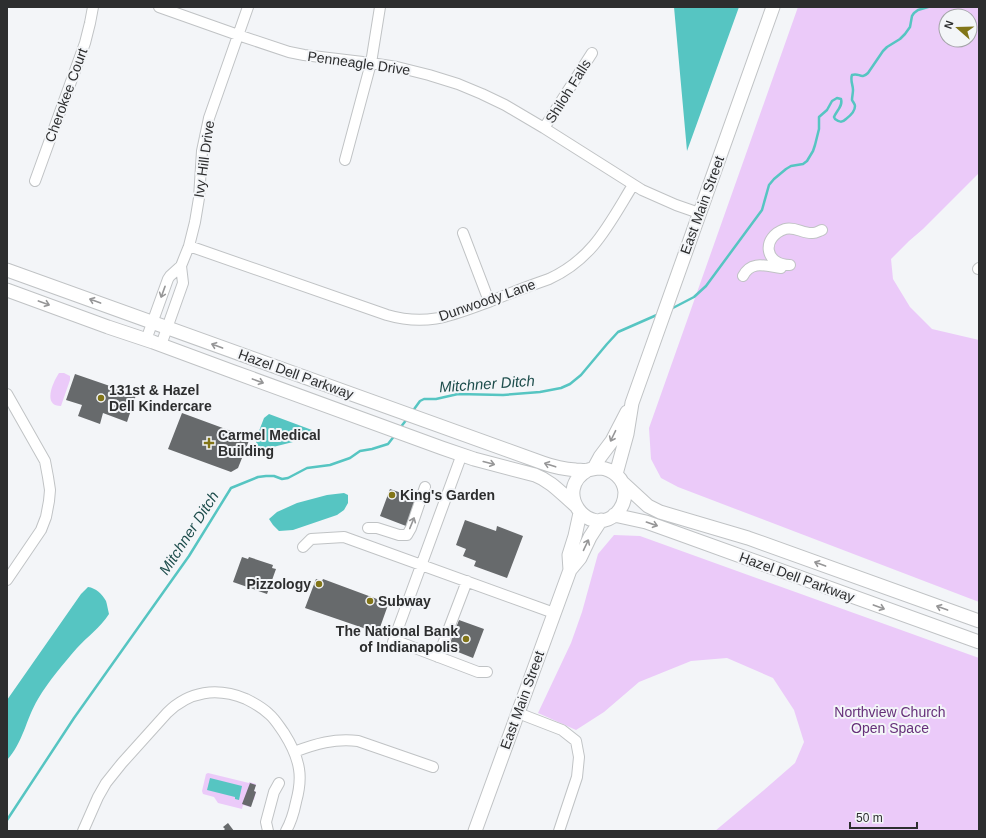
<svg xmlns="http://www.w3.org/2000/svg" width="986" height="838" font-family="Arial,sans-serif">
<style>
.green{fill:#ebcaf9;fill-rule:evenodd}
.water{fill:#56c5c2}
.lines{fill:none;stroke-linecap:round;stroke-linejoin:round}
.stream{stroke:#56c5c2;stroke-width:2.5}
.building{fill:#676a6c}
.minor-casing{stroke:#c0c3c5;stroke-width:12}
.major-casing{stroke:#c0c3c5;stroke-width:15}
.minor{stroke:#fff;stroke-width:10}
.major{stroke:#fff;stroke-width:13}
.oneway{stroke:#969697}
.poi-dot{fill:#827518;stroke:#f3f5f8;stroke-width:1.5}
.labels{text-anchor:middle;stroke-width:4;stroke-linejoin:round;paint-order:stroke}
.street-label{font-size:14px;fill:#2d2e2f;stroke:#f3f5f8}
.poi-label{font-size:14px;font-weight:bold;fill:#2d2e2f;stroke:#f3f5f8;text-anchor:start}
.park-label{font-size:14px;fill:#66307a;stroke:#f3f5f8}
.water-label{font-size:15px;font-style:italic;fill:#1d4d4c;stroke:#f3f5f8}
</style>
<rect width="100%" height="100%" fill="#f3f5f8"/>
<path class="green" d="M798,7H979V173L923,229L909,241L891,259L893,279L910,307L932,329L979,340V602L678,487L661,478L651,459L649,428ZM946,16H970V40H946Z
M59,373H64L70,376V380L61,406C42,406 53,382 59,373Z
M614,535L640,536L979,658V831H715L764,790L795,763L804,742L794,710L773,678L727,658L691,661L639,682L604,712L576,730L538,713L571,643L582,612L598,554Z
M208,773L249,783V782L256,784L254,791L256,792L254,800H252L250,807L243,805L242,809L218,803L214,797L203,794L202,791L206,774Z"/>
<path class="water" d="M674,7H739L687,151Z
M269,414L312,430L314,433L313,437L265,449L259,447L256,442L259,431L264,418Z
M344,493L348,495V503L344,510L337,515L293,530L279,531L273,525L269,519L277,512L297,503L327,495Z
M88,587C96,588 102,594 106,601C107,604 108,610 109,614C100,628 88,636 77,648C64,663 48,682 38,699C26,719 23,743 7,760V700L81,594Z
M210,778L242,786L239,800L235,799V797L207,790Z"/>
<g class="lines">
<path class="stream" d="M669,310L694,297L706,286L762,210L769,185L774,179L786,169L791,166L803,164L807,161L813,151L815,145L819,129V117L827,110L832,101L837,98L841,99C843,106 837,110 834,117L835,119C839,122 842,123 846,119C850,116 855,111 855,106C855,104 853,102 852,100C852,97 853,93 853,90C853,85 850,80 852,75C859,72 861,80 868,73L883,51L887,47L900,39L905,34L910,27L912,16L914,13L918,10L928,7
M412,412L420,401L424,399H436L458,394L503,395L540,392L561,388L570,384L581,375L607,344L618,332L659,314
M400,428L407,419
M7,820L74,718L189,556L231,488L258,477L266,476H274L282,479L288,478L307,468L330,465L350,458L360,451L372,449L388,444L395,435"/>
</g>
<path class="building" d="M75,374L136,395L127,422L103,413L100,424L78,416L82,405L66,400Z
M182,413L250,438L238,468L231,472L168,449Z
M390,489L410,496L409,499L415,500L406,526L380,516Z
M465,520L496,531L497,526L523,536L507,578L474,566L476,561L463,556L466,549L456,545Z
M242,557L248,559L249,557L273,565L272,568L276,569L267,594L233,582Z
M316,579L322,581L323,579L385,602V604L388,605L378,633L305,608Z
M459,620L484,629L473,658L448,648Z
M250,783L256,785L254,791L256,792L251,807L242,804Z
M228,823L234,831H223L225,829L223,827Z"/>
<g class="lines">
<g class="minor-casing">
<path id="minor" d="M159,7L238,35L289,52L304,55L371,63L397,67L429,75L458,84L482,94L505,105L544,128L642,190L676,205L699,213
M544,128L592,53
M345,160L371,63L380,7
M35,181L85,43L90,23L93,7
M463,233L489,301
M189,246L387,315C428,327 453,315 491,301C510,293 529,286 549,279C593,259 609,224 633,185
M790,265C764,265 761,237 785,229C795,226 803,234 813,233C816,233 819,231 822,230
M978,269L979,268
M743,276C751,260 766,266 781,268
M146,340L168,279L170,276L181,266
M161,345L183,283L181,266L189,246L195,222L199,198L202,151L209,118L248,7
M7,394L45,461L48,477L50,490L49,501L46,517L41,530L7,580
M368,528H377L399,535H407L411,528L425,487
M303,547L311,539L344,537L554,613
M394,640L478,672H487
M393,642L462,454
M438,657L467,581
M518,713L562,730L576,741L579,757L577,777L559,831
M294,752C315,744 335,738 358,741L433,767
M83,831L98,797L106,783L122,763L167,713C189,691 217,687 246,699C254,703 263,708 269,714C275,719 279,726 284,733C291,744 297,756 299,769C301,781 299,791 296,802C294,812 291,822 286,831
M268,831L266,822L274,792L279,783"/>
</g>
<g class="major-casing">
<path id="major" d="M7,270L543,463C554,467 564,469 576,470C580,470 585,471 588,470C593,469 596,468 600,468C613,469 624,479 625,492C625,500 622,508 616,514C588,539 552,490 588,470
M7,290L108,327L153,342L234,372L442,448L474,459L535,475C551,481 562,494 575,505
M594,468L600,457L612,441L627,412
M616,474L627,434L632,403L773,7
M623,483L648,506L660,512L748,538L979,621
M614,515L646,522L685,536L979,642
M570,570L569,555L575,536L580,513
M475,831L570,570L580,558L590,537L601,520"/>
</g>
<use href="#minor" class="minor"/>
<use href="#major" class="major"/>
</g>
<defs><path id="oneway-shaft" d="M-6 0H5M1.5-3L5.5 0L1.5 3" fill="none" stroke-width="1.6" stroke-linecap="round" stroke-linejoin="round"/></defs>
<g class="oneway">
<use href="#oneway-shaft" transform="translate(163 292) rotate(110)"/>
<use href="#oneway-shaft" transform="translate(95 301) rotate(-160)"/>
<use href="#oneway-shaft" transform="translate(44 303) rotate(20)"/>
<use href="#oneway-shaft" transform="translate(217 346) rotate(-160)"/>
<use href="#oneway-shaft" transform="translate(258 381) rotate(20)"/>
<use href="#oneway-shaft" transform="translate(613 436) rotate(116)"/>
<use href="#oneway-shaft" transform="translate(489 463) rotate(15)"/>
<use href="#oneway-shaft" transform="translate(550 465) rotate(-162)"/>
<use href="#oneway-shaft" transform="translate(412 523) rotate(-68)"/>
<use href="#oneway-shaft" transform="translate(652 524) rotate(19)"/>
<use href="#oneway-shaft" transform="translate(586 545) rotate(-65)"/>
<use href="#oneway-shaft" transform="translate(820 564) rotate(-160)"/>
<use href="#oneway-shaft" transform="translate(879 607) rotate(20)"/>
<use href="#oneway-shaft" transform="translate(942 608) rotate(-160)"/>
</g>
<g class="poi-dot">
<circle cx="101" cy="398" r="4"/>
<path d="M207 437h4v4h4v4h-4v4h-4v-4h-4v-4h4z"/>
<circle cx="392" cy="495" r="4"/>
<circle cx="319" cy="584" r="4"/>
<circle cx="370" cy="601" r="4"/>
<circle cx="466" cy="639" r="4"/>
</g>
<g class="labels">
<g class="street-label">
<text transform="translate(359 63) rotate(8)" y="5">Penneagle Drive</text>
<text transform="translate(568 91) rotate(-58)" y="5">Shiloh Falls</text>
<text transform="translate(66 95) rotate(-70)" y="5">Cherokee Court</text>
<text transform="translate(204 159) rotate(-82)" y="5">Ivy Hill Drive</text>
<text transform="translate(702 205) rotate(-70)" y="5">East Main Street</text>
<text transform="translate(487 300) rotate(-19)" y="5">Dunwoody Lane</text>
<text transform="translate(296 374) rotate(20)" y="5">Hazel Dell Parkway</text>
<text transform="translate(797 577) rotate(20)" y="5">Hazel Dell Parkway</text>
<text transform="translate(522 700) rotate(-70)" y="5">East Main Street</text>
</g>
<g class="poi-label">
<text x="109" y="395">131st &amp; Hazel<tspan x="109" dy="16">Dell Kindercare</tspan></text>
<text x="218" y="440">Carmel Medical<tspan x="218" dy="16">Building</tspan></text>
<text x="400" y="500">King's Garden</text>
<text x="311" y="589" text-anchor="end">Pizzology</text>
<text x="378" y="606">Subway</text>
<text x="458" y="636" text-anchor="end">The National Bank<tspan x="458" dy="16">of Indianapolis</tspan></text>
</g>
<g class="park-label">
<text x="890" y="717">Northview Church<tspan x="890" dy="16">Open Space</tspan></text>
</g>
<g class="water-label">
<text transform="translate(487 384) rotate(-4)" y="5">Mitchner Ditch</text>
<text transform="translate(189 533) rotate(-57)" y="5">Mitchner Ditch</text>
</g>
</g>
<rect width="986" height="838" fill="none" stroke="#2d2e2f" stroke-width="16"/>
<g transform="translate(958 28) rotate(290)"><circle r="19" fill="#f3f5f8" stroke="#a4a5a8"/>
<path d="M0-3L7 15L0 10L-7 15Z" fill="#827518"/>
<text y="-6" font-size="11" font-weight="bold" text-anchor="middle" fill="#2d2e2f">N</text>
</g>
<path d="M850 822v6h67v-6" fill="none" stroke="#2d2e2f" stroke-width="2"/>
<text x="856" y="822" font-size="12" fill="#2d2e2f" stroke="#f3f5f8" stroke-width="3" paint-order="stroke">50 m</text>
</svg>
